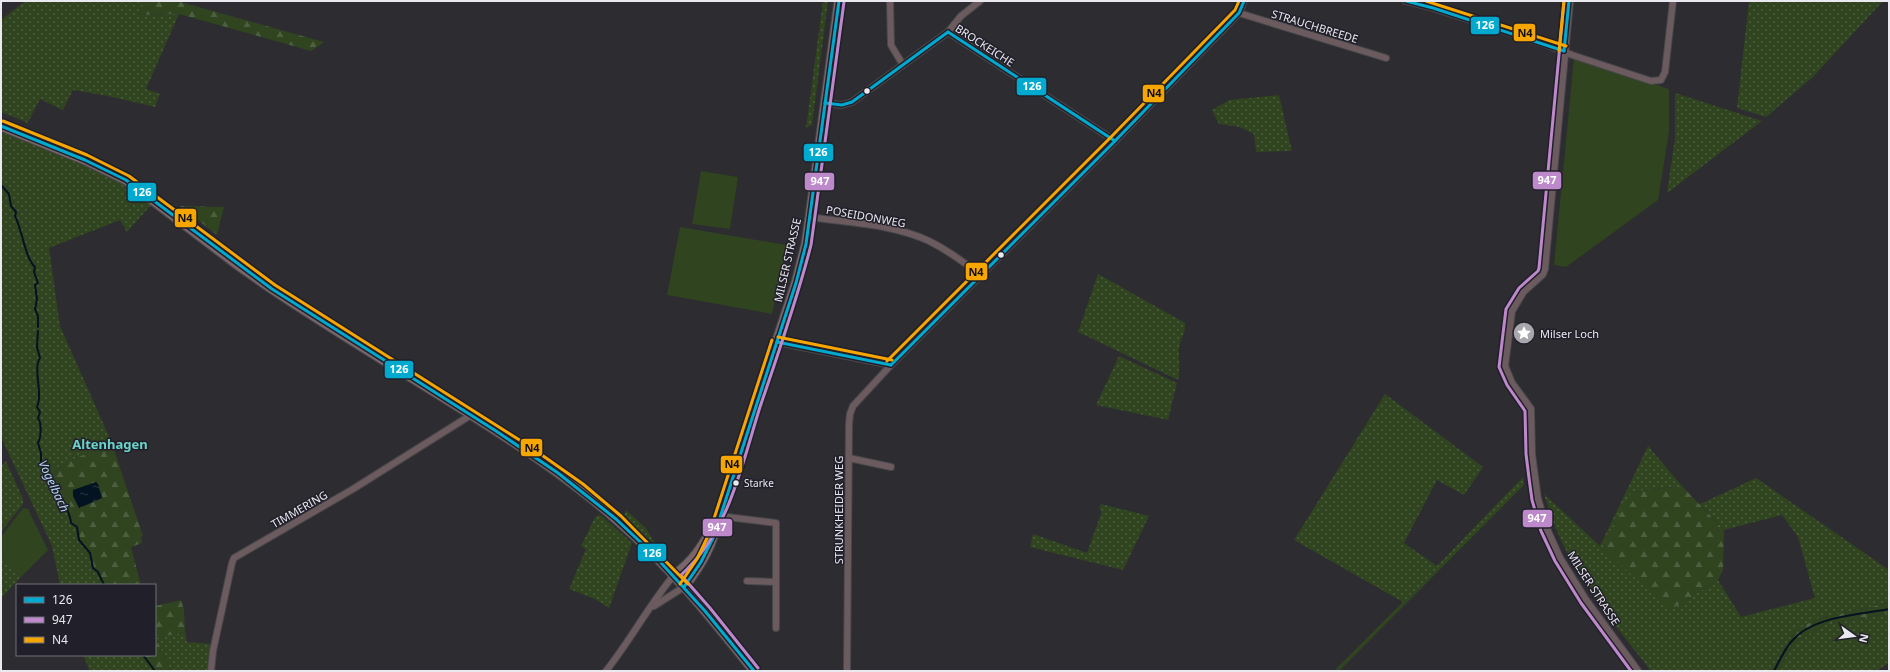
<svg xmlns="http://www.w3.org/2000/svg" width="1890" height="672" font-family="'Noto Sans',sans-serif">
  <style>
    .grass { fill: url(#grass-dots) }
    .forest { fill: url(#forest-firs); fill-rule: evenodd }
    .garden { fill: #2f441f }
    .water { fill: url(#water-ripples) }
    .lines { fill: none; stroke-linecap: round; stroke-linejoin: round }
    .stream { stroke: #041322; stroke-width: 2 }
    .minor-casing { stroke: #47474b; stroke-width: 8 }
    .tertiary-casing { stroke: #47474b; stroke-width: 10 }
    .secondary-casing { stroke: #47474b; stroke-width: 11 }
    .minor { stroke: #6c5b5e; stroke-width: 6 }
    .tertiary { stroke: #6c5b5e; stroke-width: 8 }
    .secondary { stroke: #7a6569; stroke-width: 9 }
    .bus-1-casing { stroke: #211f2a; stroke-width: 6 }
    .bus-2-casing { stroke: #211f2a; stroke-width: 6 }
    .bus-3-casing { stroke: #211f2a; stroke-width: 6 }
    .bus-1 { stroke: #00a9ce; stroke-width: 3 }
    .bus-2 { stroke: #be89cb; stroke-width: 3 }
    .bus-3 { stroke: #f7a600; stroke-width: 3 }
    .bus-dot { fill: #eae9f0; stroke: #211f2a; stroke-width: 1.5 }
    .labels { text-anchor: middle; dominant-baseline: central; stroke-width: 3; stroke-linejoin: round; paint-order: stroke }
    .bus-label { font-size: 10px; fill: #eae9f0; stroke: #211f2a; text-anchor: start }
    .street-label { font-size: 11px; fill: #eae9f0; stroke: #211f2a }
    .poi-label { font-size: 11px; fill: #eae9f0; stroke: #211f2a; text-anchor: start }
    .water-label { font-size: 12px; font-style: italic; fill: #b2d4f3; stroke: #211f2a }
    .quarter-label { font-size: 13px; font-weight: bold; fill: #6ad4c9; stroke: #211f2a }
    .line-badge { stroke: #211f2a; stroke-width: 1.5 }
    .badge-label { font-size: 11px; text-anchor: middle; font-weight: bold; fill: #fff }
    .pale-badge-label { font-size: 11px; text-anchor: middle; font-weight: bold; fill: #111 }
  </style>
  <defs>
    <pattern id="grass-dots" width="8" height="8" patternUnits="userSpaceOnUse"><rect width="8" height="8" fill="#2f441f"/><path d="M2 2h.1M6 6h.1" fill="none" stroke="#4d5f40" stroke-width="1.8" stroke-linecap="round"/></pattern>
    <pattern id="forest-firs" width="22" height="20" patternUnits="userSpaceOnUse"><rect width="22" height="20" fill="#2f441f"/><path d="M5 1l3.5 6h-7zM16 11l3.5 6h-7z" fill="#4d5f40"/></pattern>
    <pattern id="water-ripples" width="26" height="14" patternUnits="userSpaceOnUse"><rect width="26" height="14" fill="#041322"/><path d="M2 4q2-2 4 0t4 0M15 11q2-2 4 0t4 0" fill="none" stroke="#293542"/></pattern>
  </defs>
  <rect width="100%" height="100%" fill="#2c2c31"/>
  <g class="grass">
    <path d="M25,1H145L138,15L179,14L146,89L160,94L155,107L108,96L73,90L63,110L40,99L27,124L26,122L1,112V20Z"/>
    <path d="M823,1H828L812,125L806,128Z"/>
    <path d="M1749,1H1883L1813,77L1766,117L1737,108Z"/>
    <path d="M1675,93L1762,121L1667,193L1675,138Z"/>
    <path d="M1279,95L1292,151L1256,152L1254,134L1240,127L1219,124L1212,110L1229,100Z"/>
    <path d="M1,131L118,179L152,204L127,232L120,220L49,248L60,326L111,441L49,472L63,501L73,525L77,527L91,555L93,568L98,572L104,585H60L52,546L1,437Z"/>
    <path d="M1098,274L1185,323C1186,333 1180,339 1179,348C1178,359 1181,369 1178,380L1078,332Z"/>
    <path d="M1119,356L1177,383L1168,420L1096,405Z"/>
    <path d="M1385,394L1483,467L1464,495L1437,480L1404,543L1437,566L1523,477L1524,485L1339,671H1334L1403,602L1294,540Z"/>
    <path d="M1648,446L1682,486L1631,492L1670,610L1718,580L1741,617L1815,598L1798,537L1782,515L1724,530L1700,504L1756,478L1889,570V603L1816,619L1795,631L1772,671H1651C1616,626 1578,581 1556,529C1551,518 1548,505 1544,494L1600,546Z"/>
    <path d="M6,461L23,499V504L1,532V466Z"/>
    <path d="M1101,504L1149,516L1123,570L1030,547L1033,534L1087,553L1102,511L1099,509Z"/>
    <path d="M626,510L646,528L657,547L623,517Z"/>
    <path d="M599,515L602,516L632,543L609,608L595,599L569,589L586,549L581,546L595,517Z"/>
    <path d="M1,557L21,577L1,598Z"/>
    <path d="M1889,613V663L1876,671H1777L1795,642L1824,625Z"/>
    <path d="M185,632L187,642L211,644L209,671H171L156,638Z"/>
    <path d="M83,655H143L155,671H90Z"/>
  </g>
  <g class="forest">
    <path d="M145,1H177L324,42L311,51L179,14L138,15Z"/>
    <path d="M180,206L224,207L217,235Z"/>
    <path d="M111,441L143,536L141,537L142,543L131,547L141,585H104L98,572L93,568L90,553L79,540L77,527L71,523C71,514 55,482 49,474V472ZM73,493L102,495V498L79,508Z"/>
    <path d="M1682,486L1724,530L1723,570L1718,580L1670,610L1603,549L1610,531L1631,492Z"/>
    <path d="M181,600L184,610L185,632L156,638L171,671H155L143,655H155V606Z"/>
    <path d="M1889,603V613L1824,625L1795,642L1777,671H1772L1795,631L1816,619Z"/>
  </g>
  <g class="garden">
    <path d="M1574,58L1669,89V132L1658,200L1566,267L1554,265Z"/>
    <path d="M701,171L738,177L730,229L692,224Z"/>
    <path d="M680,227L787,245L772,314L667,295Z"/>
    <path d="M23,508L28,509L48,550L21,577L1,557V537Z"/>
  </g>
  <path class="water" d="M96,482L98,484L102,498L79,508L73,496V490Z"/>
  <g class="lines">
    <g class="stream">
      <path d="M1,185L9,194L11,206L16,212L15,216C22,229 25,258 35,267L34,272L38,283L35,285L37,299L35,309L38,316V327"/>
      <path d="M38,331L37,347L40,358C34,366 40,387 39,398C39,401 38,404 37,407L40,412L38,418C42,424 41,437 38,443L41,453V461C48,469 71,513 71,523L77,527L79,540L90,553L93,568L98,572L104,585"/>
      <path d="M143,655L155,671"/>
      <path d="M1774,671C1779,662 1784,650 1791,642C1812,616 1858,615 1889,609"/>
    </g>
    <g class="minor-casing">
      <g id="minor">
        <path d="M890,1L891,45L903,65"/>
        <path d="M1406,1L1433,8L1548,45L1572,55L1651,81L1661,80L1665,72L1673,1"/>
        <path d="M1239,13L1386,58"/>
        <path d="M948,32L1115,141"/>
        <path d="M825,103L842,105L852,102L948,32L961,16L980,1"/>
        <path d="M810,217C849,223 893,224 929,241C947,250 964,262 980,275"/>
        <path d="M777,342L891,365"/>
        <path d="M849,458L891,467"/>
        <path d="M719,516L776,523V628"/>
        <path d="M747,581L776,582"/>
        <path d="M654,606L684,587"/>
        <path d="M211,671L213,651L232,563L234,558L353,489L471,415"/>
        <path d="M606,671C630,641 649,605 674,575"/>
        <path d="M847,671L849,424L850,414L853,406L891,365L1115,141L1239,13L1244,1"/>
      </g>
    </g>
    <g class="tertiary-casing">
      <path id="tertiary" d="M1569,1L1544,269L1542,274L1523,291L1511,311L1504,366L1511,383L1530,409L1531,454L1534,477L1537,499L1546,529L1559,558L1585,600L1637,671"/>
    </g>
    <g class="secondary-casing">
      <g id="secondary">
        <path d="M1,126L85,160L126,180L239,266L272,289C332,329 393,366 454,404C510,439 566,475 616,519C668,564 711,617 754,671"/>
        <path d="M674,575C693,562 704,544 715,524"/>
        <path d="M684,587C702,564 713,544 719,516L796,283L806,244L810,217L839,1"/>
      </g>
    </g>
    <use href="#minor" class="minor"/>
    <use href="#tertiary" class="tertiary"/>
    <use href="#secondary" class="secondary"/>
    <g class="bus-1-casing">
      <g id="bus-1">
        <path d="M1406,1L1433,8L1564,51"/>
        <path d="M948,32L1115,141"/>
        <path d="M1564,51L1569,1"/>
        <path d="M825,103L842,105L852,102L948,32"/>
        <path d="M1,126L85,160L126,180L272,289L496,431L558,473L616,519L653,554L705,611L754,671"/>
        <path d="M777,342L891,365"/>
        <path d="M891,365L1115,141L1239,13L1244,1"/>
        <path d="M684,587L701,562L714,536L796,283L806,244L839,1"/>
      </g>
    </g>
    <g class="bus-2-casing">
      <g id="bus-2">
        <path d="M1564,1L1539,268L1538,271L1519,288L1506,309L1499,367L1507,385L1525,411L1526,454L1529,478L1532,500L1541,531L1555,561L1581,603L1631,671"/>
        <path d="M758,668L710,608L681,575C729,532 741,467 760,407C778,354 797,300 811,245L844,2"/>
      </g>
    </g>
    <g class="bus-3-casing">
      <g id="bus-3">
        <path d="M1426,1L1566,46"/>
        <path d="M1559,51L1564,1"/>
        <path d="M3,121L87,155L129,176L275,285L529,446L583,484L621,516L688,584"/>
        <path d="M778,337L892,360"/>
        <path d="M887,361L1111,137L1235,10L1239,1"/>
        <path d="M680,584L697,559L709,534L772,340"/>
      </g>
    </g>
    <use href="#bus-1" class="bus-1"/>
    <use href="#bus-2" class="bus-2"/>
    <use href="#bus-3" class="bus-3"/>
  </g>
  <defs>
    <g id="sight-disc" transform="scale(1.15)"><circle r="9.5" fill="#a8a7ad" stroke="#211f2a"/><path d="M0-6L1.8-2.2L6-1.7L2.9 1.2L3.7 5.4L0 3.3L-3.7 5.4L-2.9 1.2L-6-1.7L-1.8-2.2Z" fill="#fff"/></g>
  </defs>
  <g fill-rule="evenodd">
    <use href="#sight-disc" x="1524" y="333"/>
  </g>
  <g class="bus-dot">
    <circle cx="867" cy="91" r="3.5"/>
    <circle cx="1001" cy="255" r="3.5"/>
    <circle cx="736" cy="483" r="3.5"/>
  </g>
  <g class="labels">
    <g class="bus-label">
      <text x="744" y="483">Starke</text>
    </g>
    <g class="street-label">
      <text transform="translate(1315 26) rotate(17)">STRAUCHBREEDE</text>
      <text transform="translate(985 45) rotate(33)">BROCKEICHE</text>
      <text transform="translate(866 216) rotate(10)">POSEIDONWEG</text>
      <text transform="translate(787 260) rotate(-77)">MILSER STRASSE</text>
      <text transform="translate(299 509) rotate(-30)">TIMMERING</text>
      <text transform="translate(838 510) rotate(-90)">STRUNKHEIDER WEG</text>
      <text transform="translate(1594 588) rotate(57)">MILSER STRASSE</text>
    </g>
    <g class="poi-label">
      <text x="1540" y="333">Milser Loch</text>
    </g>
    <g class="water-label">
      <text transform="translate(54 486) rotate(65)">Vogelbach</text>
    </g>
    <g class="quarter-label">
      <text x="110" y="444">Altenhagen</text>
    </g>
  </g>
  <g class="line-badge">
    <rect x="1470" y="16" width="30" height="19" rx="4" fill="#00a9ce"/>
    <rect x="1513" y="23" width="23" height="19" rx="4" fill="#f7a600"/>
    <rect x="1016" y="77" width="31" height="19" rx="4" fill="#00a9ce"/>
    <rect x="1142" y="84" width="23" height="19" rx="4" fill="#f7a600"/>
    <rect x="803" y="143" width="31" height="19" rx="4" fill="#00a9ce"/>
    <rect x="1532" y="171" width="30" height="19" rx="4" fill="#be89cb"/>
    <rect x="804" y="172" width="31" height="19" rx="4" fill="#be89cb"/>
    <rect x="127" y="182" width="30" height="20" rx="4" fill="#00a9ce"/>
    <rect x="174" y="208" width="23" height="20" rx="4" fill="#f7a600"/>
    <rect x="965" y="262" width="23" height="19" rx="4" fill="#f7a600"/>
    <rect x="384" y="360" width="30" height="19" rx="4" fill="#00a9ce"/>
    <rect x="520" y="438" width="23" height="19" rx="4" fill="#f7a600"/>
    <rect x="720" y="455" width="23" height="19" rx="4" fill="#f7a600"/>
    <rect x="1522" y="509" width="31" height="19" rx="4" fill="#be89cb"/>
    <rect x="702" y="518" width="31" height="19" rx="4" fill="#be89cb"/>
    <rect x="637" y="543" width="30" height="19" rx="4" fill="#00a9ce"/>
  </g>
  <g class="badge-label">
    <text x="1485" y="29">126</text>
    <text x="1032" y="90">126</text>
    <text x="818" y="156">126</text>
    <text x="1547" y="184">947</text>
    <text x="820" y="185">947</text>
    <text x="142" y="196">126</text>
    <text x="399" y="373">126</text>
    <text x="1537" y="522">947</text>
    <text x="717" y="531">947</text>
    <text x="652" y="557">126</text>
  </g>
  <g class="pale-badge-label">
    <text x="1525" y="37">N4</text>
    <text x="1154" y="97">N4</text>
    <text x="185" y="222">N4</text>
    <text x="976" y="276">N4</text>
    <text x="532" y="452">N4</text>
    <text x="732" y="468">N4</text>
  </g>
  <rect width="1890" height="672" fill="none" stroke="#eae9f0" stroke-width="4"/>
  <rect x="16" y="584" width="140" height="72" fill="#211f2a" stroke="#717079"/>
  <rect x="24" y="597" width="20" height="6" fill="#00a9ce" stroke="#717079"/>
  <text x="52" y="604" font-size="12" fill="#eae9f0">126</text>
  <rect x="24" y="617" width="20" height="6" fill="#be89cb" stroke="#717079"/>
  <text x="52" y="624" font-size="12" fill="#eae9f0">947</text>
  <rect x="24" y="637" width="20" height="6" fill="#f7a600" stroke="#717079"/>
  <text x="52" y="644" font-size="12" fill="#eae9f0">N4</text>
  <g transform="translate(1854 636) rotate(104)" stroke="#211f2a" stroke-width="3" paint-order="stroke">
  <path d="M0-3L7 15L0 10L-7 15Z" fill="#eae9f0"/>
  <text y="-6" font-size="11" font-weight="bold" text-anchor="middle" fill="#eae9f0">N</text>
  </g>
</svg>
